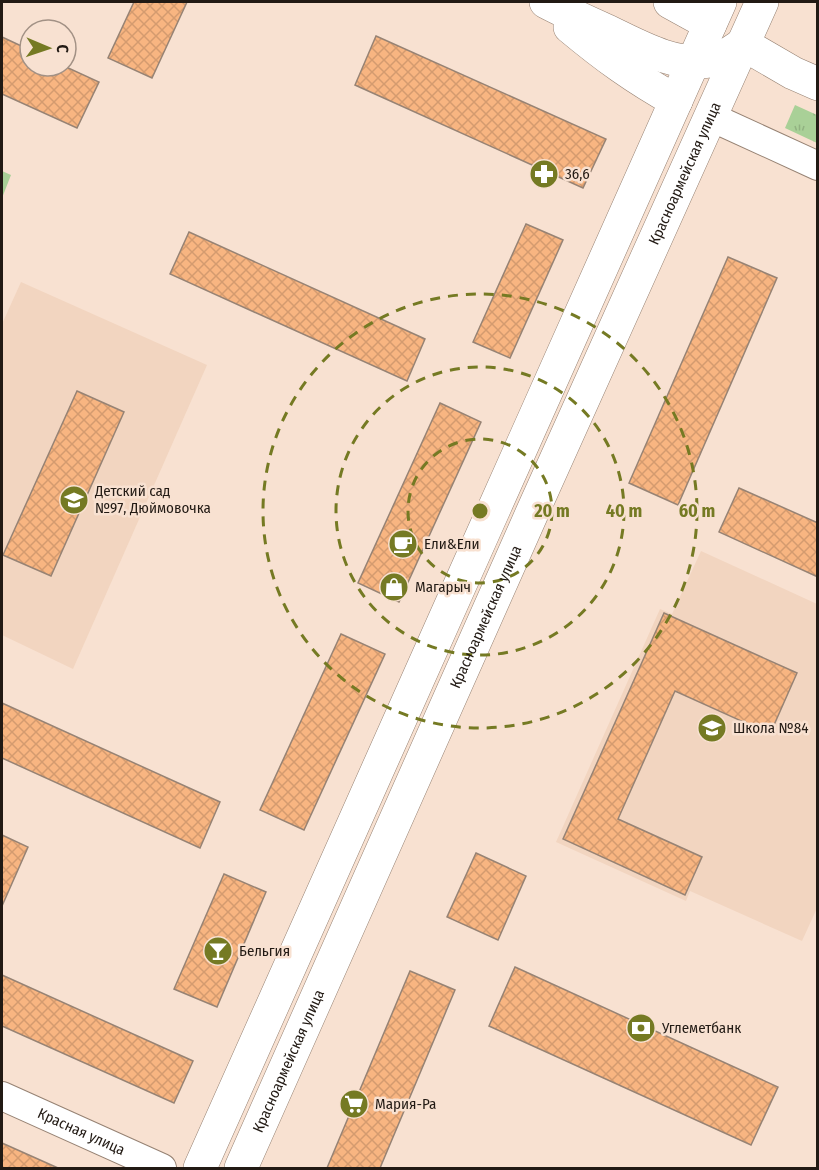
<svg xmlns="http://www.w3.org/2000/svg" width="819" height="1170" font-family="'Fira Sans Condensed',sans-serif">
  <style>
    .built { fill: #f2d5c0 }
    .grass { fill: #a9d097 }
    .park { fill: url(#park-tufts) }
    .building { fill: url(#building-cross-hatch); stroke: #978374; stroke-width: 1.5 }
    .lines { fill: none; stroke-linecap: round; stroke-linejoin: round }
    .minor-casing { stroke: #968273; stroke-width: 30 }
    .tertiary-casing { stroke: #968273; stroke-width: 34 }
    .secondary-casing { stroke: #968273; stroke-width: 34 }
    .minor { stroke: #fff; stroke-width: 28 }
    .tertiary { stroke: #fff; stroke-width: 33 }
    .secondary { stroke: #fff; stroke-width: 33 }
    .ring { fill: none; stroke: #757a23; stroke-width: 3; stroke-dasharray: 10 8 }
    .labels { text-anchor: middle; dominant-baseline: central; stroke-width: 5; stroke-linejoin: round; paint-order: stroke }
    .poi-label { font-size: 15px; fill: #221a14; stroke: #f8e1d1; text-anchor: start }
    .street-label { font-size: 15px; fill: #221a14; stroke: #f8e1d1 }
    .centre { fill: #757a23; stroke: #f8e1d1; stroke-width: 3 }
    .ring-label { font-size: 18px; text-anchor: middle; font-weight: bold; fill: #757a23; stroke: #f8e1d1; stroke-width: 5; stroke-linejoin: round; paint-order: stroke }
  </style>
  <defs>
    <pattern id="park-tufts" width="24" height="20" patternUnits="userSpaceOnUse" patternTransform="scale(1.5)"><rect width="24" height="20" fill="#a9d097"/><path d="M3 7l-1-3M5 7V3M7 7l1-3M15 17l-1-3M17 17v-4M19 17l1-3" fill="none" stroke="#91b281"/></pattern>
    <pattern id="building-cross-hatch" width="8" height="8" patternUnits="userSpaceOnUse" patternTransform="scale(1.5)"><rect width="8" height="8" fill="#f8b581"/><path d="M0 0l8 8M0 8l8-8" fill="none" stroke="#d49b6f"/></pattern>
  </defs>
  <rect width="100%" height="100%" fill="#f8e1d1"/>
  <g class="built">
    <path d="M21,282L207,365L73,669L2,635V324Z"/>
    <path d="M701,551L817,604L818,906L802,941L690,891L686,901L556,842L660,609L672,614Z"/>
  </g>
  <path class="grass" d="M2,171L11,175L2,198Z"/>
  <path class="park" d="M795,105L817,115V143L785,128Z"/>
  <g class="building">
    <path d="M134,2H187L152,78L108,58Z"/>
    <path d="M376,36L606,139L583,188L355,85Z"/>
    <path d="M2,37L30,50V66H64L99,82L77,128L2,94Z"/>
    <path d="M526,224L563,240L510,358L473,342Z"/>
    <path d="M189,232L425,339L407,381L170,274Z"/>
    <path d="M728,257L777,278L678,505L629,483Z"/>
    <path d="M77,391L124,412L51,576L3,555Z"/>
    <path d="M440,403L481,422L399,602L358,583Z"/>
    <path d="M739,488L818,523V577L719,532Z"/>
    <path d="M664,613L797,673L770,734L675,691L618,819L702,857L685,895L563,839Z"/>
    <path d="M341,634L385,654L304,830L260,810Z"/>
    <path d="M2,703L220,802L200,848L2,758Z"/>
    <path d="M2,835L28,847L2,906Z"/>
    <path d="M476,853L526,876L498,940L447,917Z"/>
    <path d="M224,874L266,892L217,1007L174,989Z"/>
    <path d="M515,967L778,1087L751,1145L489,1026Z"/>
    <path d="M410,971L455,990L380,1168H327Z"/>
    <path d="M2,975L193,1061L174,1103L2,1026Z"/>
    <path d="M2,1143L58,1168H2Z"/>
  </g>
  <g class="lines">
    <g class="minor-casing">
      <g id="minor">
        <path d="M711,117L818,166"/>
        <path id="s1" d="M2,1096L162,1168"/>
      </g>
    </g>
    <g class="tertiary-casing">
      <g id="tertiary">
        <path d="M546,2C565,12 585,21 605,30C637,45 673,67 710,61C723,59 733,51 743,44L793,73L818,84"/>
        <path d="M670,2L710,24"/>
        <path d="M570,27C606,57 635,78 676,101"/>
      </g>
    </g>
    <g class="secondary-casing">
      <g id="secondary">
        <path d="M200,1168L720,2"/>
        <path id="s2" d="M241,1168L532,513L762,2"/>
      </g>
    </g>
    <use href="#minor" class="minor"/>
    <use href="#tertiary" class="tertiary"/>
    <use href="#secondary" class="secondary"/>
  </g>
  <g class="ring">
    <circle cx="480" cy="511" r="72"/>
    <circle cx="480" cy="511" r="144"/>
    <circle cx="480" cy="511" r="217"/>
  </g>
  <defs>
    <g id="pharmacy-disc" transform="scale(1.5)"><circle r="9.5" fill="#757a23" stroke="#f8e1d1"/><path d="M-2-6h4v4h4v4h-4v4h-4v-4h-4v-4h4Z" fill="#fff"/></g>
    <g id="school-disc" transform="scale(1.5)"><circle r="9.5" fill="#757a23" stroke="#f8e1d1"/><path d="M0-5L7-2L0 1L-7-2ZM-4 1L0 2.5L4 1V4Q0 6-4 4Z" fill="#fff"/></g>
    <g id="cafe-disc" transform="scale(1.5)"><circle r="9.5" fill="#757a23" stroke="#f8e1d1"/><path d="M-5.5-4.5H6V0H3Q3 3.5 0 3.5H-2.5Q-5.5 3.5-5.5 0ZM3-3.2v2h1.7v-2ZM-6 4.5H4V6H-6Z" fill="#fff"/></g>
    <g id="shop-disc" transform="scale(1.5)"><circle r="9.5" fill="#757a23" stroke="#f8e1d1"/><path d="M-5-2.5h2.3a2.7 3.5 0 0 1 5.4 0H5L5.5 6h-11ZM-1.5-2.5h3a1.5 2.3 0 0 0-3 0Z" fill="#fff"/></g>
    <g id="bar-disc" transform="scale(1.5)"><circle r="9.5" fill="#757a23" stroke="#f8e1d1"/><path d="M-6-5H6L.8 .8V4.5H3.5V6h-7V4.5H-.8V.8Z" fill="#fff"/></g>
    <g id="bank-disc" transform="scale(1.5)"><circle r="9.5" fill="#757a23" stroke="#f8e1d1"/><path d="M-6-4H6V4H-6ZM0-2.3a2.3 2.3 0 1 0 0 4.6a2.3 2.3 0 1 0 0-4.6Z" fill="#fff"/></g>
    <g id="supermarket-disc" transform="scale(1.5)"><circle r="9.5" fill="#757a23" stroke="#f8e1d1"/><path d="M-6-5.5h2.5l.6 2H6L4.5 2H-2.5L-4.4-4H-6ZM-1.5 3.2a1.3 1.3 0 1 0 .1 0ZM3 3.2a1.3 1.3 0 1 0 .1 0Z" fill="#fff"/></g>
  </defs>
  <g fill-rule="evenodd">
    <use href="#pharmacy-disc" x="544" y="174"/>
    <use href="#school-disc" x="74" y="500"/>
    <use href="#cafe-disc" x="403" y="544"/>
    <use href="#shop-disc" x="394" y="587"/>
    <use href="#school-disc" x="712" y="728"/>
    <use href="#bar-disc" x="218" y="951"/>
    <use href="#bank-disc" x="641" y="1028"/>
    <use href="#supermarket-disc" x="354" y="1104"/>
  </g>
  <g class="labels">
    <g class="poi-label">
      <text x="565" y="174">36,6</text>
      <text x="95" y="491">Детский сад<tspan x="95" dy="17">№97, Дюймовочка</tspan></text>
      <text x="424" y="544">Ели&amp;Ели</text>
      <text x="415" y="587">Магарыч</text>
      <text x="733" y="728">Школа №84</text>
      <text x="239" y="951">Бельгия</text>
      <text x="662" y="1028">Углеметбанк</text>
      <text x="375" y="1104">Мария-Ра</text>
    </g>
    <g class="street-label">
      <text stroke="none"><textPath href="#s2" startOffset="1089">Красноармейская улица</textPath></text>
      <text stroke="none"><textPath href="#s2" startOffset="603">Красноармейская улица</textPath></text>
      <text stroke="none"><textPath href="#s2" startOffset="117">Красноармейская улица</textPath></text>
      <text stroke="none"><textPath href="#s1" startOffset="87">Красная улица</textPath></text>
    </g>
  </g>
  <circle cx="480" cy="511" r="9" class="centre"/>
  <g class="ring-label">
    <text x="552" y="517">20 m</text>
    <text x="624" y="517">40 m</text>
    <text x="697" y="517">60 m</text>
  </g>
  <rect width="819" height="1170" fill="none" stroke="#221a14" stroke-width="6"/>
  <g transform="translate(48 48) rotate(92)"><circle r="28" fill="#f8e1d1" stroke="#a29185" stroke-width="1.5"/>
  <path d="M0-4.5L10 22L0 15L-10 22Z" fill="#757a23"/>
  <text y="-9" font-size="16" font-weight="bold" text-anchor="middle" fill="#221a14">С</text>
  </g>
</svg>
